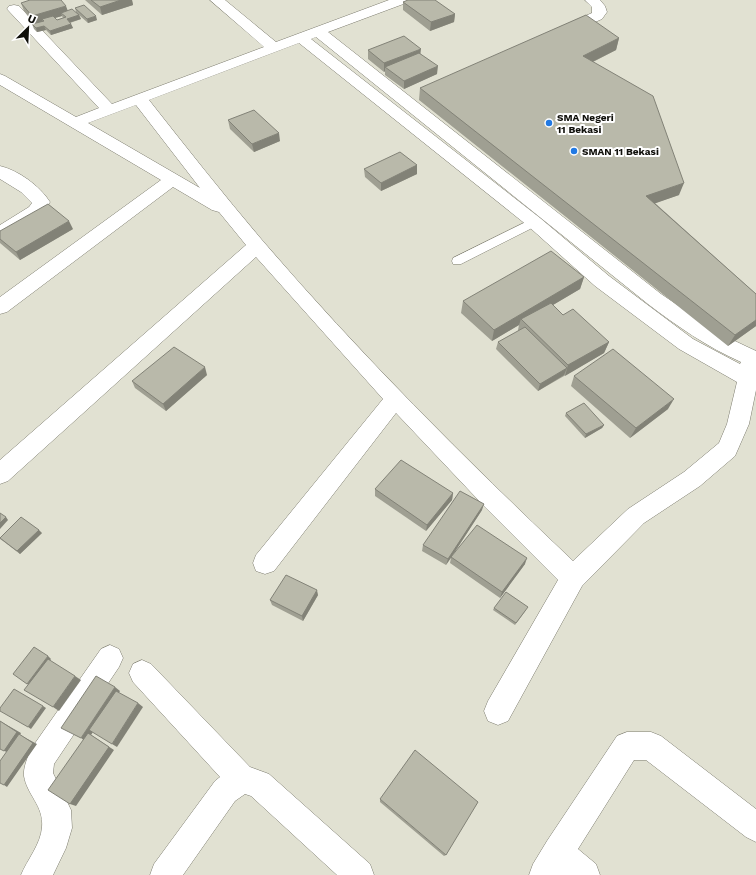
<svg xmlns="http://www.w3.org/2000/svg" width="756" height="875" font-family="'Work Sans',sans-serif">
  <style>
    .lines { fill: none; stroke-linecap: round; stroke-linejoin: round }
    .lane-casing { stroke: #7d7c6f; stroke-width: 1 }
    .street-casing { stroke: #7d7c6f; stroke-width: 1 }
    .lane { fill: #fff; fill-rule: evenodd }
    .street { fill: #fff; fill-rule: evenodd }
    .wall { fill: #9f9f92; fill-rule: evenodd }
    .shaded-wall { fill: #828277 }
    .building { fill: #b9b9aa; stroke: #828277 }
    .poi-dot { fill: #2179e3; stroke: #fff; stroke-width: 1.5 }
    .labels { text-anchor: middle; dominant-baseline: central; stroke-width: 4; stroke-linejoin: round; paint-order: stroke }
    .far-poi-label { font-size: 10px; font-weight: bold; fill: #10100b; stroke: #fff; text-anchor: start }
  </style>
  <rect width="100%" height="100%" fill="#e1e1d2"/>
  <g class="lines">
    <g class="lane-casing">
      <path id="lane" d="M534,218L538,219L539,222L538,225L461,264H453L452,261L453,258Z"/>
    </g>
    <g class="street-casing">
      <g id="street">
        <path d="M210,0H225L276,42L389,0H408L406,3L328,32L661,294L720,334L756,351V390L749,424L735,456L700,486L644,523L582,586L508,721L498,725L488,721L484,711L488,701L558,580L483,505L396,413L274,571L265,574L256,571L253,563L256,555L383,399L256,257L8,481L0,484V460L246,245L219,212L212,210L173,187L7,312L0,314V297L161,180L0,85V74L5,76L76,117L99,108L7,9L9,6L14,5L19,6L112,104L264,47ZM316,37L648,304C677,326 707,347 741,362L740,364L693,339L609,276L540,218L311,39ZM299,43L528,226L595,286L679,349L737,382L727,424L719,443L684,472L628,509L573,561C465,459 359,353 262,240C223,194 186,147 149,100ZM136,105L200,188L88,123Z"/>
        <path d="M585,0H600L605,6L607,12L602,19L568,34L563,35L558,34L556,31L558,28L592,13V7Z"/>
        <path d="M0,166C18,170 40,186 50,202L42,215L6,237L0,239V225L29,207L32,203L21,192L0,179Z"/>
        <path d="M110,645L119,649L123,658L119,667L54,764L53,773L71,810L72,828L66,848L53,875H21C27,860 41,844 42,827C44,806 27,795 24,776C23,768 28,756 31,749L101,649Z"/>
        <path d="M142,660L151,664L250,767L269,774L370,864L374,875H337L251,796L245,794L235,801L183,875H150L154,864L215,781L220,777L133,682L129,673L133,664Z"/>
        <path d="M627,732H651L661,736L756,809V842L746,837L646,760H634L578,849L596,864L600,875H529L533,864L547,841L617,736Z"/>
      </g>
    </g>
    <use href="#lane" class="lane"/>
    <use href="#street" class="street"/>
  </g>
  <g class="wall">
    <path d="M85,0H132L133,5L102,15Z"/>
    <path d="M403,2L455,14L454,22L430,31L403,10Z"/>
    <path d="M21,3L76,12L75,8L97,20L88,23L79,15L81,19L70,23L71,24L73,28L51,35L46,30L37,32L34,29L32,24H34L24,11ZM62,16L63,18L57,20L55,18Z"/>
    <path d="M619,38L616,50L593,62L679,195L655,203L756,294V326L728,346L419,100L420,88Z"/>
    <path d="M368,50L420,54L437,74L404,89L385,75V71L384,72L368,59Z"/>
    <path d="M228,120L280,141L254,152L230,129Z"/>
    <path d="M417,165V174L381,191L365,177L364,169Z"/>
    <path d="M73,229L20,260L0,243V231Z"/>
    <path d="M584,277L580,289L553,305L563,315L609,342L604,353L538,391L496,349L498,342L519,331L518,330L519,325L492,341L461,313L463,301Z"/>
    <path d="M207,375L166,411L135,388L132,381Z"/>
    <path d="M574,376L668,409L630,438L571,386Z"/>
    <path d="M566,413L604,425L602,428L585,438L565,416Z"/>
    <path d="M375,489L453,493L452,500L426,531L375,496Z"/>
    <path d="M482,510L453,555L525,564L500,598L450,563L451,558L446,565L422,551L423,545Z"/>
    <path d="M42,533L20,554L3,541L0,539Z"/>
    <path d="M318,595L303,621L272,605L270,600Z"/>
    <path d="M494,608L526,610L515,625L493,610Z"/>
    <path d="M380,799L446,855L444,856L380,802Z"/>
  </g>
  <g class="shaded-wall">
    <path d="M121,0H132L133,5L102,15L100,7Z"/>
    <path d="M66,6L69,14L61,13L62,16L44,21L42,19L43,22L35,24L32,16Z"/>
    <path d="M455,14L454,22L430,31L431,22Z"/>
    <path d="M79,15L81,19L68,23L67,19Z"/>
    <path d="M96,16L97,20L88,23L87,19Z"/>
    <path d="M71,24L73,28L51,35L50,31Z"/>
    <path d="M44,26L46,30L37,32L36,28Z"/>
    <path d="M619,38L616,50L580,68L583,56Z"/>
    <path d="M421,49L420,57L385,67V71L384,72V63Z"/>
    <path d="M438,66L437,74L404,89V81Z"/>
    <path d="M279,133L280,141L254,152L252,144Z"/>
    <path d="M417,165V174L381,191V183Z"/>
    <path d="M684,183L679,195L642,208L646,196Z"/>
    <path d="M69,221L73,229L20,260L16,252Z"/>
    <path d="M584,277L580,289L524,322L521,319L519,325L492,341L494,330Z"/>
    <path d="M756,320V326L728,346L735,335Z"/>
    <path d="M609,342L604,353L565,376L568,365Z"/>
    <path d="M205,367L207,375L166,411L163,404Z"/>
    <path d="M567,368L564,375L538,391L540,384Z"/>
    <path d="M674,399L668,409L630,438L636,428Z"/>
    <path d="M604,425L602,428L585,438L586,434Z"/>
    <path d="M453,493L452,500L426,531L427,525Z"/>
    <path d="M484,504L482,510L446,565L448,559Z"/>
    <path d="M6,517L8,520L0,529V523Z"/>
    <path d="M39,530L42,533L20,554L17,551Z"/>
    <path d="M527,558L525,564L500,598L502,592Z"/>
    <path d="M317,590L318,595L303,621L302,616Z"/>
    <path d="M48,656L51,659L31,686L27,684Z"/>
    <path d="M75,676L81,680L59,711L53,707Z"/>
    <path d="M115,687L120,691L91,735L114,750L76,806L70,804L86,742L81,738Z"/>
    <path d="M138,703L143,707L117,747L112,744Z"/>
    <path d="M43,706L46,708L31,729L28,727Z"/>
    <path d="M0,721L21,733L20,735L37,744L7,787L4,785L7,752L4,751Z"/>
  </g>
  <g class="building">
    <path d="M30,0H61L66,6L32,16L21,3Z"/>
    <path d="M91,0H121L100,7Z"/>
    <path d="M408,0H435L455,14L431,22L403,2Z"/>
    <path d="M84,5L96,16L87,19L75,8Z"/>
    <path d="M72,9L79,15L67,19L71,24L50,31L44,26L36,28L32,24L44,21L42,19L53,16L57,20L66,17L61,13Z"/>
    <path d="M586,15L619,38L583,56L653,96L684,183L646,196L756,294V320L735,335L420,88Z"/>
    <path d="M404,36L421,49L384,63L368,50Z"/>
    <path d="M419,53L438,66L404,81L385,67Z"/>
    <path d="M254,110L279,133L252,144L228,120Z"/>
    <path d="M400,152L417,165L381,183L364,169Z"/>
    <path d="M48,204L69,221L16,252L0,239V231Z"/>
    <path d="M551,251L584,277L494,330L463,301Z"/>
    <path d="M551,303L563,315L573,309L609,342L568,365L521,319Z"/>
    <path d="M525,327L567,368L540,384L498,342Z"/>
    <path d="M174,347L205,367L163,404L132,381Z"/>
    <path d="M613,349L674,399L636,428L574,376Z"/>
    <path d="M584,403L604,425L586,434L566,413Z"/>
    <path d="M401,460L453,493L427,525L375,489Z"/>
    <path d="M460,491L484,504L448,559L423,545Z"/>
    <path d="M0,513L6,517L0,523Z"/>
    <path d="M21,517L39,530L17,551L0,538Z"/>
    <path d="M477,525L527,558L502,592L451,557Z"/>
    <path d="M286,575L317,590L302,616L270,600Z"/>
    <path d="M506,592L528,607L516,623L494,608Z"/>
    <path d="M34,647L48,656L27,684L13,674Z"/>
    <path d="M48,659L75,676L53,707L24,690Z"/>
    <path d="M96,676L115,687L81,738L61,728Z"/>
    <path d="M14,689L43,706L28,727L0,711V708Z"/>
    <path d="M116,691L138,703L112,744L89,730Z"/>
    <path d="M0,721L17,732L4,751L0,749Z"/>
    <path d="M88,733L109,747L70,804L48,790Z"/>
    <path d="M19,734L33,743L4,785L0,783V761Z"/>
    <path d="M415,750L478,802L446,855L380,799Z"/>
  </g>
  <g class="poi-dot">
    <circle cx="549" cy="123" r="4"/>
    <circle cx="574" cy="151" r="4"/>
  </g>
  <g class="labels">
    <g class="far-poi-label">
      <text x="557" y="117">SMA Negeri<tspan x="557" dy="12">11 Bekasi</tspan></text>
      <text x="582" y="151">SMAN 11 Bekasi</text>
    </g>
  </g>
  <g transform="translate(28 28) rotate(24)" stroke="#ffffff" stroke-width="3" paint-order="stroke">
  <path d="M0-3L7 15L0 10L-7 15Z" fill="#10100b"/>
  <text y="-6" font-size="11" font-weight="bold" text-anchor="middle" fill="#10100b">U</text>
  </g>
</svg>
